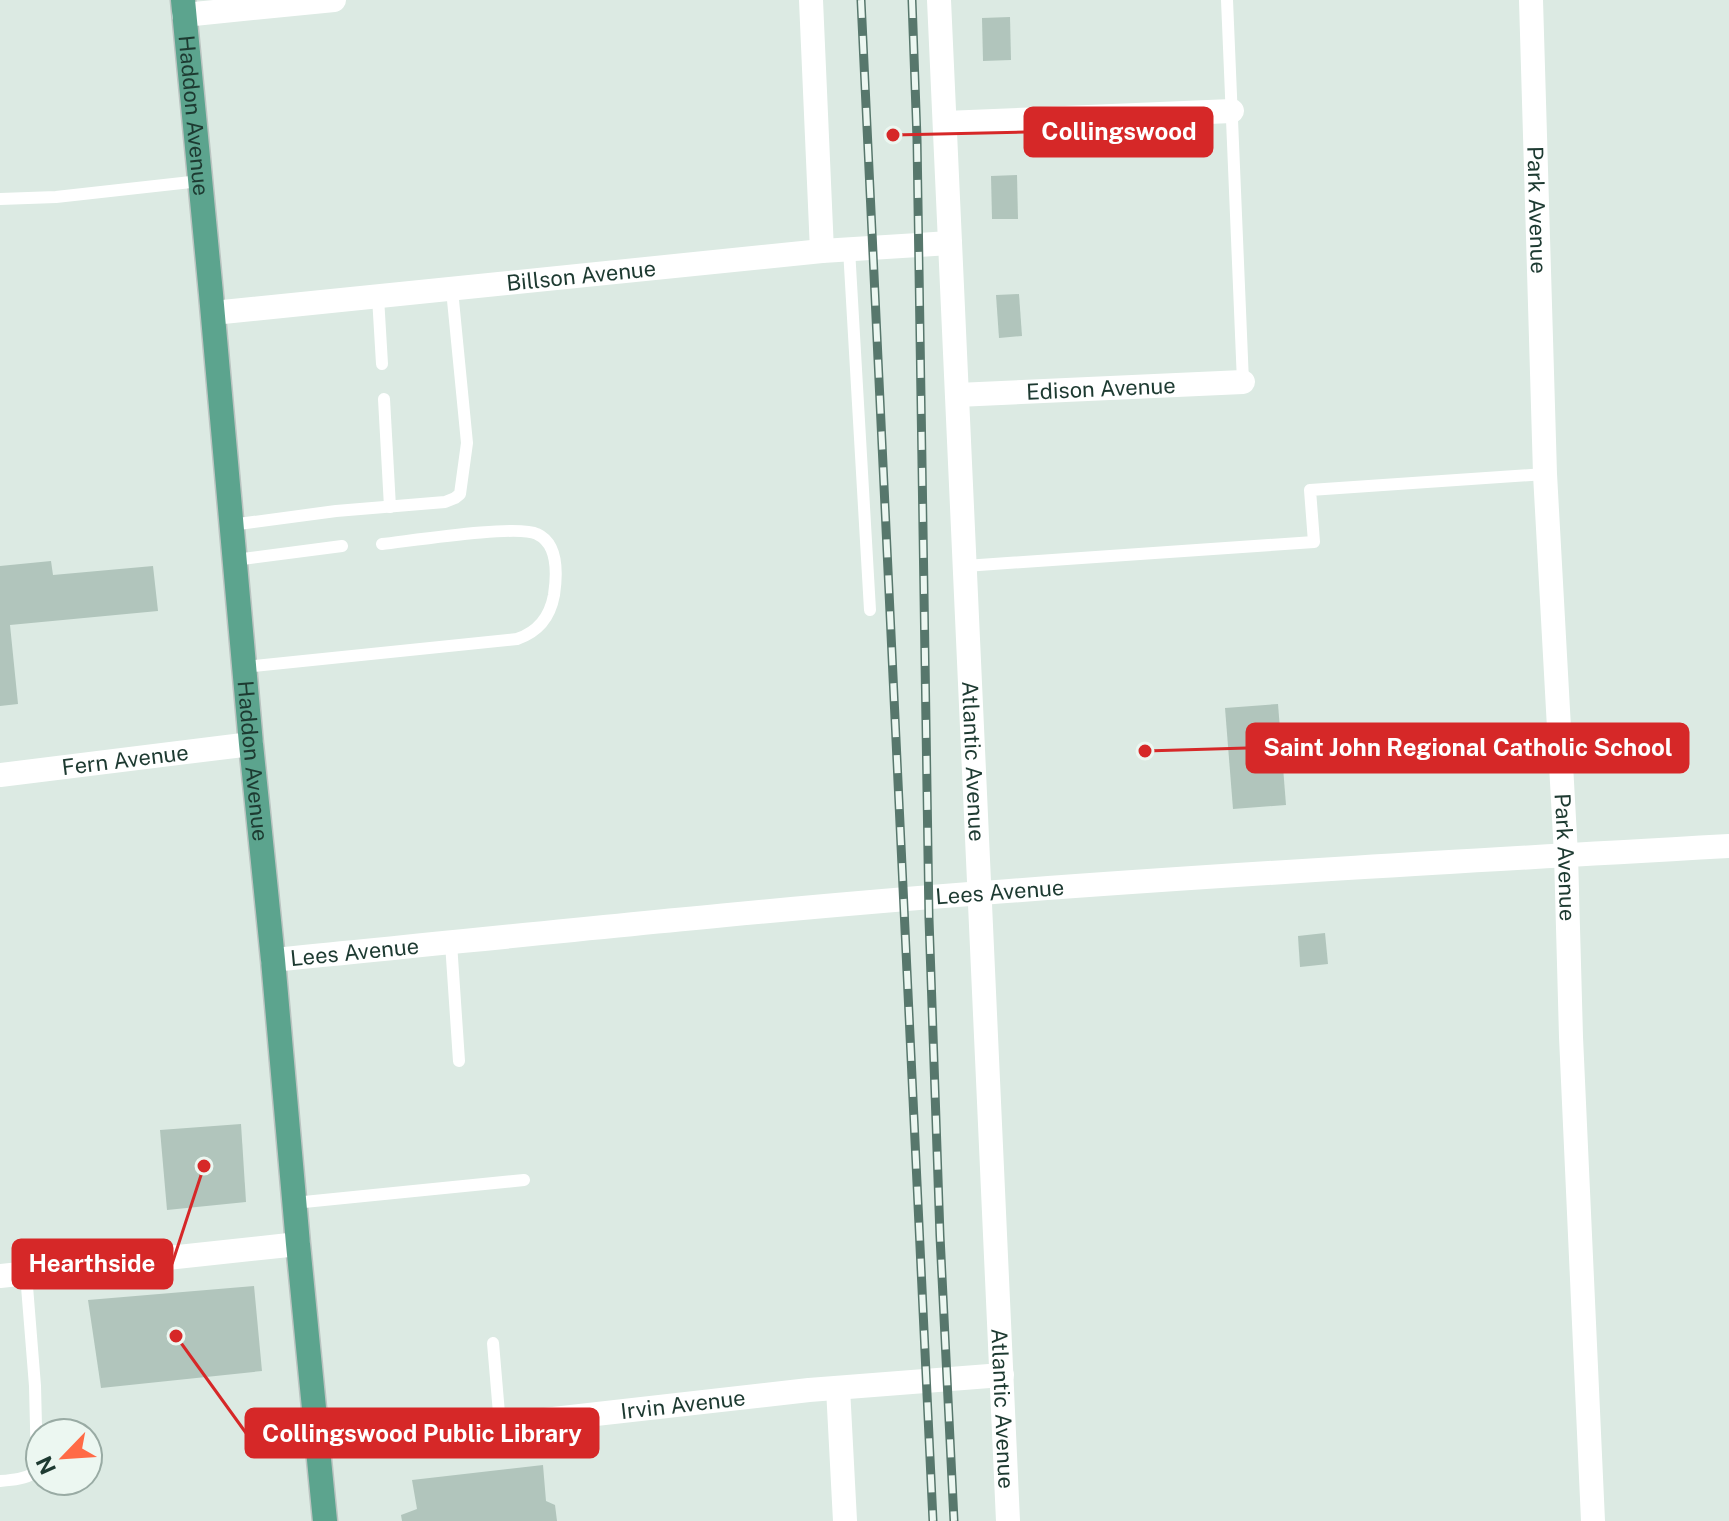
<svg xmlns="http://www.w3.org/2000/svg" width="1729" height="1521" font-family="'Public Sans',sans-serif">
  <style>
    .building { fill: #b1c5bc }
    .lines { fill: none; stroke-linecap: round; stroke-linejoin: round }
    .primary-casing { stroke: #bbc4c1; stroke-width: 27 }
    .service { stroke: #fff; stroke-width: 12 }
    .minor { stroke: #fff; stroke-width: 24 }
    .tertiary { stroke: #fff; stroke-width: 24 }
    .primary { stroke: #5ca48e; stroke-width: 24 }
    .rail-casing { stroke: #57776c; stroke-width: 9 }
    .rail { stroke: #ecf7f1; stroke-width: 6; stroke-dasharray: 18; stroke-linecap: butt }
    .labels { text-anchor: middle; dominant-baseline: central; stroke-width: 6; stroke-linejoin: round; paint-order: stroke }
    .street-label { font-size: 22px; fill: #1d3a31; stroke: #ecf7f1 }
    .leader { fill: none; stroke: #d62828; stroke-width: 3 }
    .callout-dot { fill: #d62828; stroke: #ecf7f1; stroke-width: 3 }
    .callout { fill: #d62828; stroke: #d62828; stroke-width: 3 }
    .callout-label { font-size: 24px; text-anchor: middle; font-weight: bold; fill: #fff }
  </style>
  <rect width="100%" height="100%" fill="#dceae3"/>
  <g class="building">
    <path d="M1010,17L1011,60L983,61L982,18Z"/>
    <path d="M1017,175L1018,219H992L991,176Z"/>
    <path d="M1019,294L1022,336L999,338L996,295Z"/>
    <path d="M51,561L53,575L153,566L158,611L10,625L18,704L0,706V566Z"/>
    <path d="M1278,704L1286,805L1233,809L1225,708Z"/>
    <path d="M1325,933L1328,964L1300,967L1298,936Z"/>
    <path d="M241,1124L246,1202L167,1210L160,1130Z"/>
    <path d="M254,1286L262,1371L101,1388L88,1300Z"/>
    <path d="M543,1465L546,1501L555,1505L557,1521H402L401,1515L417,1509L412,1480Z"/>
  </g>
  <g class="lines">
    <g class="primary-casing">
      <g id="primary">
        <path id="s8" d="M183,0L211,294L251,744L273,960L298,1244L325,1521"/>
      </g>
    </g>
    <g class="service">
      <path d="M1227,0L1243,382"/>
      <path d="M0,199L56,197L200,181"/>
      <path d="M849,249L870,610"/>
      <path d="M378,297L382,364"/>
      <path d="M384,399L390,507"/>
      <path d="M231,525L336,511L445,502L455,498L460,494L467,443L452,290"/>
      <path d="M235,560L342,546"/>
      <path d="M965,566L1314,542L1310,490L1545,474"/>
      <path d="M244,667L517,639C538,632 550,617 554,595C557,575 559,544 537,534C517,524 410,541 382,544"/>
      <path d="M451,943L459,1061"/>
      <path d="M294,1203L524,1180"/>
      <path d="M493,1343L500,1425"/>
      <path d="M0,1481C13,1480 25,1479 36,1472L37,1467L35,1386L26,1274"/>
    </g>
    <g class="minor">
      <path d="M811,0L822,251"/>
      <path id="s1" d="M939,0L1008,1521"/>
      <path d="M184,15L334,0"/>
      <path d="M945,123L1232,111"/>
      <path id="s2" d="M213,313L822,251L950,243"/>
      <path id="s3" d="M957,395L1243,382"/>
      <path id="s4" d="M0,775L251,744"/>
      <path id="s5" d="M273,960C509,937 745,911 982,893C1231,874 1480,860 1729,846"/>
      <path d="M0,1276L298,1244"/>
      <path d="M838,1388L845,1521"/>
      <path id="s6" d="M318,1449L340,1443L809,1390L1002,1375"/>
    </g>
    <path class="tertiary" id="s7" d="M1531,0L1545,474L1566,855L1571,1037L1593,1521"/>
    <use href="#primary" class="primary"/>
    <g class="rail-casing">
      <g id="rail">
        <path d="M861,0L933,1521"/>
        <path d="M912,0L917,139L929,919L940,1236L954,1521"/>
      </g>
    </g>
    <use href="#rail" class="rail"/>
  </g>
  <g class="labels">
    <g class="street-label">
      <text stroke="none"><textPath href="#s8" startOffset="116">Haddon Avenue</textPath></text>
      <text stroke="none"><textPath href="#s7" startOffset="210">Park Avenue</textPath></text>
      <text stroke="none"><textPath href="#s2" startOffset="370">Billson Avenue</textPath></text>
      <text stroke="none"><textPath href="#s3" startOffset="144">Edison Avenue</textPath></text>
      <text stroke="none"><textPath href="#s4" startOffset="126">Fern Avenue</textPath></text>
      <text stroke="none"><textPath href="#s8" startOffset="764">Haddon Avenue</textPath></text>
      <text stroke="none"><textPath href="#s1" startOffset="762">Atlantic Avenue</textPath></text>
      <text stroke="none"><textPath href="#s7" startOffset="858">Park Avenue</textPath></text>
      <text stroke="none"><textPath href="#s5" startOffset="730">Lees Avenue</textPath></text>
      <text stroke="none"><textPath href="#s5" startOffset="82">Lees Avenue</textPath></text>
      <text stroke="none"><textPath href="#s6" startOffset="368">Irvin Avenue</textPath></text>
      <text stroke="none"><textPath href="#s1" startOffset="1410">Atlantic Avenue</textPath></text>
    </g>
  </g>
  <path class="leader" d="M893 135L1025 132M1145 751L1247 748M204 1166L172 1264M176 1336L246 1433"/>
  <g class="callout-dot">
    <circle cx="893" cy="135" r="8"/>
    <circle cx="1145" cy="751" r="8"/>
    <circle cx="204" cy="1166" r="8"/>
    <circle cx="176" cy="1336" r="8"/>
  </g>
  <g class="callout">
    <rect x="1025" y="108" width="187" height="48" rx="8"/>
    <rect x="1247" y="724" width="441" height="48" rx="8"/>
    <rect x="13" y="1240" width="159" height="48" rx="8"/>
    <rect x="246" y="1409" width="352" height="48" rx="8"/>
  </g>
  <g class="callout-label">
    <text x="1119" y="140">Collingswood</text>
    <text x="1468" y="756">Saint John Regional Catholic School</text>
    <text x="92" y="1272">Hearthside</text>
    <text x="422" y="1442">Collingswood Public Library</text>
  </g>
  <g transform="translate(64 1457) rotate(245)"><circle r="38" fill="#ecf7f1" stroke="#99aba4" stroke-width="2"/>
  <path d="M0-6L14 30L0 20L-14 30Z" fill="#ff6a46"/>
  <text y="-12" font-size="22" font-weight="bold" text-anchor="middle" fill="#1d3a31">N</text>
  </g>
</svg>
